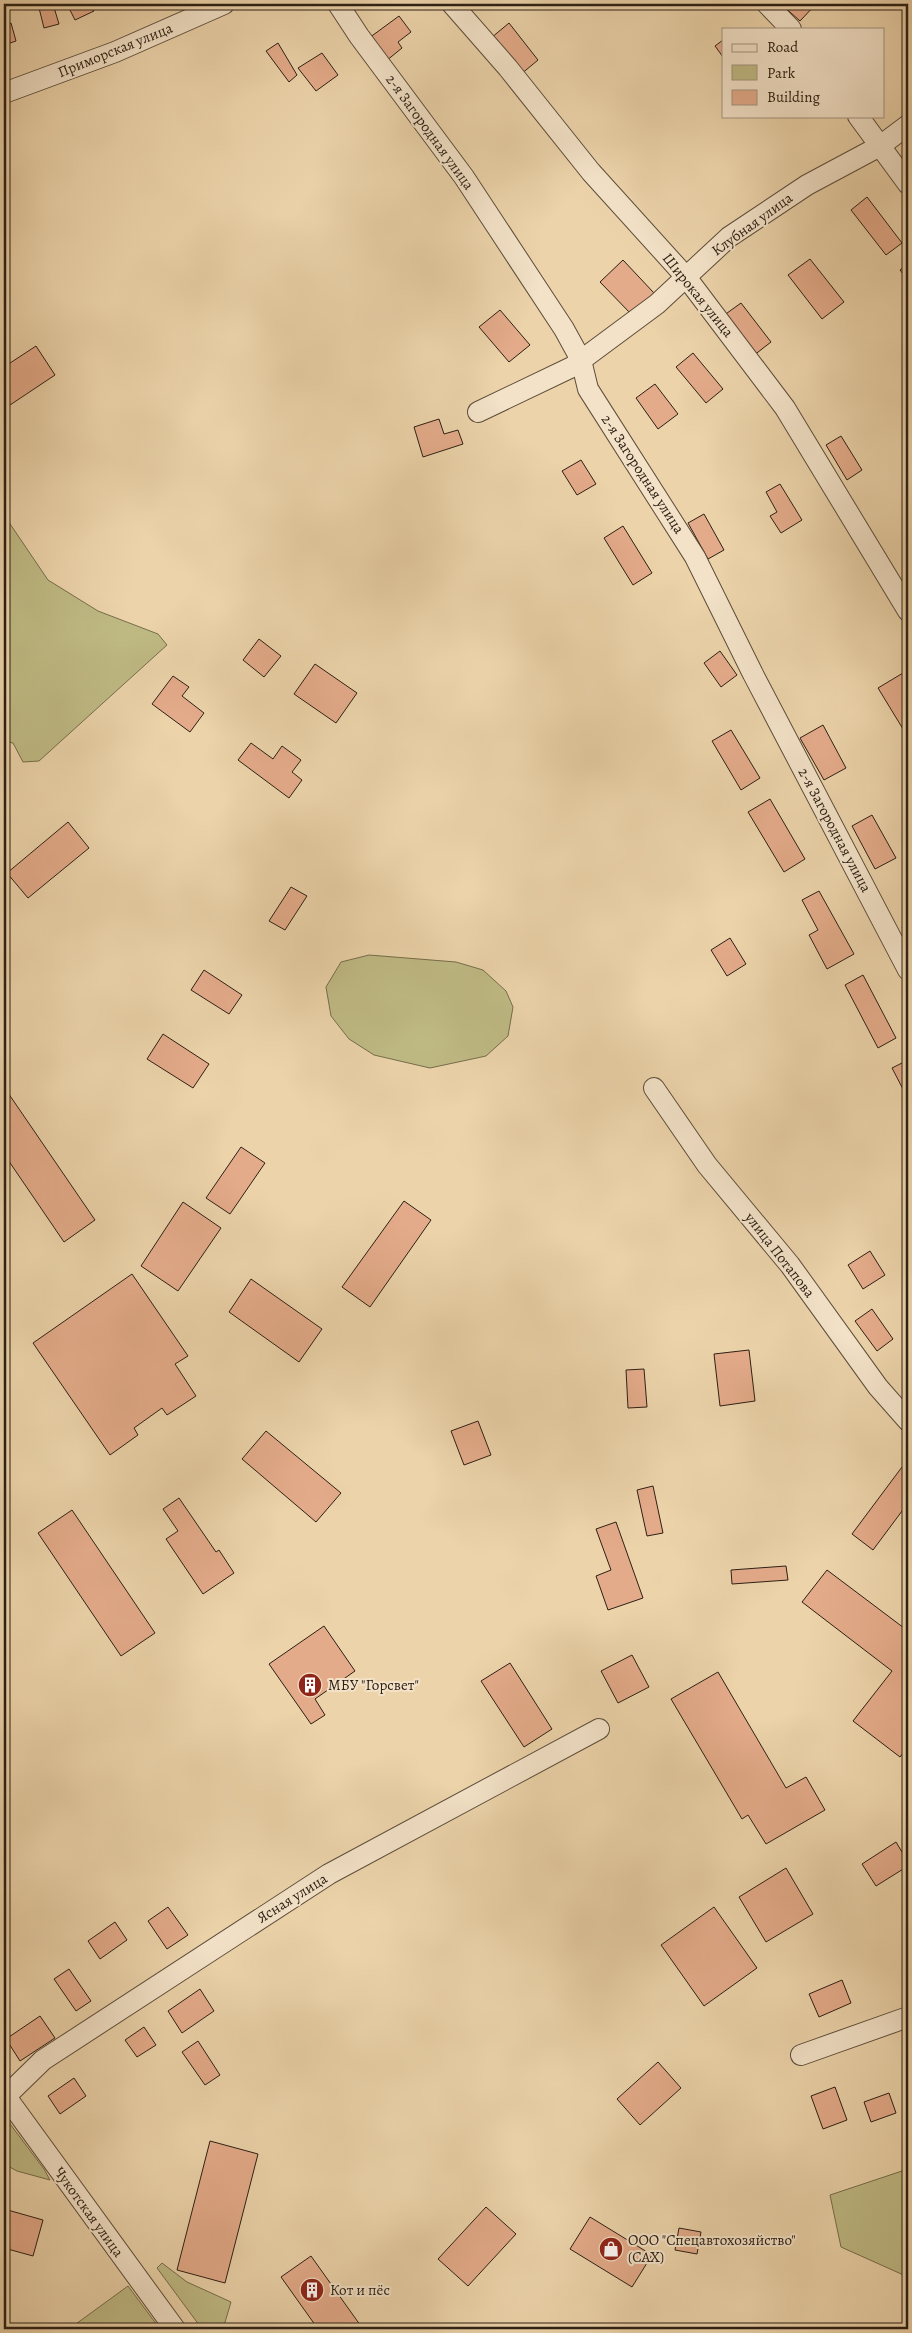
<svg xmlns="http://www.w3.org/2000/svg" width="912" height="2333" font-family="Alegreya,serif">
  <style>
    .green { fill: #bfba84; stroke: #766d4c }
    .building { fill: #e4ab8a; stroke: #2c2014 }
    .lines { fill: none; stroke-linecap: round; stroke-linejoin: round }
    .street-casing { stroke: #5c4d3a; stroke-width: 22 }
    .street { stroke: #f3e2c8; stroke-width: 20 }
    .labels { text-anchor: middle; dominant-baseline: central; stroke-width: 4; stroke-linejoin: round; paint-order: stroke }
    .street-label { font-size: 15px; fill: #2c2014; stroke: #f3e2c8 }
    .poi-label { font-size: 15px; fill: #2c2014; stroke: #f3e2c8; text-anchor: start }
  </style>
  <rect width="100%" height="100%" fill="#ecd3aa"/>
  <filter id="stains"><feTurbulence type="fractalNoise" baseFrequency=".004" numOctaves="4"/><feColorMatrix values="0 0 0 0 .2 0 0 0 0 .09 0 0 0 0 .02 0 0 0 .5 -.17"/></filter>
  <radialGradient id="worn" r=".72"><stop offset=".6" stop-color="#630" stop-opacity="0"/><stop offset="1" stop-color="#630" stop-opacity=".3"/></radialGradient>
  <g class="green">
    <path d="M4,515L48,580L98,611L158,634L167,645L39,761L23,762L13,743L4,741V674L8,666L4,661Z"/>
    <path d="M369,955L456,962L483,970L506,991L513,1007L508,1036L486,1056L430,1068L374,1055L349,1039L331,1016L326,987L341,962Z"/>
    <path d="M4,2116L44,2169L50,2180L17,2171L4,2164Z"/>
    <path d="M908,2169V2277L841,2247L830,2195Z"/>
    <path d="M162,2263L187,2282L231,2302L223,2329H202L157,2268Z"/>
    <path d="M128,2286L160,2329H69Z"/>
  </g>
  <g class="building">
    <path d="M41,4H53L59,24L44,28L39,8Z"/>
    <path d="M67,4H91L94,11L75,20Z"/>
    <path d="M781,4H816L800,21Z"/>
    <path d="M399,16L411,32L398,42L402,48L386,61L369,38Z"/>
    <path d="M11,23L16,41L4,45V25Z"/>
    <path d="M509,23L538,60L520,75L491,38Z"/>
    <path d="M723,40V57L715,46Z"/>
    <path d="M278,43L297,75L289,82L266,51Z"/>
    <path d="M322,53L338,75L316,91L298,68Z"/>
    <path d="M867,197L902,243L886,255L851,210Z"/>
    <path d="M810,259L844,302L822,319L788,275Z"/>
    <path d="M623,260L654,293L632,315L600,282Z"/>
    <path d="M908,264V281L900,270Z"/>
    <path d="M741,303L771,342L753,356L723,316Z"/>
    <path d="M500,310L530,345L509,362L479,327Z"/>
    <path d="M36,346L55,375L4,409L9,416L4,419V367Z"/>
    <path d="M693,353L723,389L706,403L676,367Z"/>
    <path d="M655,384L678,414L658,429L636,398Z"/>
    <path d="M439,419L444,434L458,430L463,444L423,457L414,427Z"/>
    <path d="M841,436L862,470L847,480L826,445Z"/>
    <path d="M581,460L596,484L577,495L562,471Z"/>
    <path d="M780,484L802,520L781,533L770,516L777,512L766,492Z"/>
    <path d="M704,514L724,550L708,559L688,523Z"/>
    <path d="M623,526L652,573L633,585L604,538Z"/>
    <path d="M259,639L281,656L264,677L243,660Z"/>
    <path d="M720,651L737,675L721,687L704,663Z"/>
    <path d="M315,664L357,693L336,723L294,694Z"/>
    <path d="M903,673L908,682V726L903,729L878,688Z"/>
    <path d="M173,676L189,687L182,696L204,713L190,732L152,704Z"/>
    <path d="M823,725L846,768L824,780L800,738Z"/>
    <path d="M731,730L760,778L741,790L712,741Z"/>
    <path d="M251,743L273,759L282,746L301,760L292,772L302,780L289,798L238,760Z"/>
    <path d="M770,799L805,859L784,872L748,812Z"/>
    <path d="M872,815L896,858L875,869L852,826Z"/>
    <path d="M68,822L89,848L28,898L7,873Z"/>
    <path d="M291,887L307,896L285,930L269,921Z"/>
    <path d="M819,891L854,954L827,969L809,935L818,930L802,900Z"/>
    <path d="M908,924V938L902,927Z"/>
    <path d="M730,938L746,964L727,976L711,950Z"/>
    <path d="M204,970L242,995L229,1014L191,990Z"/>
    <path d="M863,975L896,1038L878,1048L845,985Z"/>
    <path d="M163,1034L209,1064L193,1088L147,1059Z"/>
    <path d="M908,1060V1092L905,1093L892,1068Z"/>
    <path d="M4,1087L95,1220L64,1242L4,1154Z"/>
    <path d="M241,1147L265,1163L230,1214L206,1198Z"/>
    <path d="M404,1201L431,1220L370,1307L342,1287Z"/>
    <path d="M183,1202L221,1228L178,1291L141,1266Z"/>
    <path d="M870,1251L885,1275L863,1289L848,1265Z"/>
    <path d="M132,1274L188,1356L175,1364L196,1396L167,1415L162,1408L134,1428L138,1435L110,1455L33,1343Z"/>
    <path d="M251,1279L322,1329L299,1362L229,1312Z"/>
    <path d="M872,1309L893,1339L877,1351L855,1321Z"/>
    <path d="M749,1350L755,1401L720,1406L714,1354Z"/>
    <path d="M644,1369L647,1407L628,1408L626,1370Z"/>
    <path d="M478,1421L491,1455L464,1465L451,1431Z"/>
    <path d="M266,1431L341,1493L316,1522L242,1459Z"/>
    <path d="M902,1467L908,1472V1503L873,1550L852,1534Z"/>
    <path d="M653,1486L663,1533L647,1536L637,1490Z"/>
    <path d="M179,1498L216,1552L219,1550L234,1573L203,1594L166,1539L178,1531L163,1509Z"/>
    <path d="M72,1510L155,1633L121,1656L38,1533Z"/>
    <path d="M616,1522L643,1598L608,1610L596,1576L611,1570L596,1529Z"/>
    <path d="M786,1566L788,1580L732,1584L731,1570Z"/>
    <path d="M827,1570L908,1631V1747L900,1757L853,1721L892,1671L802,1602Z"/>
    <path d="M324,1626L355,1671L315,1699L325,1715L311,1724L269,1664Z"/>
    <path d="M632,1655L649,1687L618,1703L601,1671Z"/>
    <path d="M510,1663L552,1729L524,1747L481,1681Z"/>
    <path d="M718,1672L786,1788L806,1777L825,1810L766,1844L748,1815L742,1819L671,1699Z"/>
    <path d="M896,1842L908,1862V1866L876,1886L862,1864Z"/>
    <path d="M786,1868L813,1914L766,1942L739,1897Z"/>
    <path d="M168,1907L188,1935L167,1949L148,1921Z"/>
    <path d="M714,1907L757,1968L704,2006L661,1945Z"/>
    <path d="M115,1922L127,1940L100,1959L88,1941Z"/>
    <path d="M69,1969L91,2001L76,2011L54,1979Z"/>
    <path d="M842,1980L851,2003L819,2017L809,1994Z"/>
    <path d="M200,1989L214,2011L182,2033L168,2011Z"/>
    <path d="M40,2016L55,2038L20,2061L6,2039Z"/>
    <path d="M144,2027L156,2045L137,2057L125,2040Z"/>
    <path d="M198,2041L220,2075L205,2085L182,2052Z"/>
    <path d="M658,2062L681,2088L640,2125L617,2099Z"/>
    <path d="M74,2078L86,2096L60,2114L48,2096Z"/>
    <path d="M835,2087L847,2120L823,2129L811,2096Z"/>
    <path d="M889,2093L896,2113L871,2122L864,2102Z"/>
    <path d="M210,2141L258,2154L225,2283L177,2270Z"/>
    <path d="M486,2207L516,2234L468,2286L438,2259Z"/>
    <path d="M4,2209L43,2220L33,2256L4,2248Z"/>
    <path d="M590,2217L652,2255L632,2287L570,2249Z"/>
    <path d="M679,2228L701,2232L697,2254L675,2250Z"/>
    <path d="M311,2256L363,2329H318L281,2277Z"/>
  </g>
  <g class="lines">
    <g class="street-casing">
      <g id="street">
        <path d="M338,4L359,36L464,177L564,329L581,360L588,389L695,557L753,674L908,970"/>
        <path d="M452,4L508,68L591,172L686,277L785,408L908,611"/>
        <path d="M767,4L791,29"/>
        <path d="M4,93L115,52L224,4"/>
        <path d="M858,116L908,184"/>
        <path d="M478,412L572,367L657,304L729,237L807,185L880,146L908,125"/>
        <path d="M654,1088L707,1165L790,1265L878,1387L908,1421"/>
        <path d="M801,2055L908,2017"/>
        <path d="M4,2094L175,2329"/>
        <path d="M5,2097L43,2060L329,1874L599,1729"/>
      </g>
    </g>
    <use href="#street" class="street"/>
  </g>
  <defs>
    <g id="building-disc" transform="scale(1.25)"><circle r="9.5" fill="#8f2418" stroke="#f3e2c8"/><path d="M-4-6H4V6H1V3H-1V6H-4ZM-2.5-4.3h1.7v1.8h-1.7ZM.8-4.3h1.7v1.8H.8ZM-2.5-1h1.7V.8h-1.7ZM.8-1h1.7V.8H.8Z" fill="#fff"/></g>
    <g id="shop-disc" transform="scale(1.25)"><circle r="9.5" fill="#8f2418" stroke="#f3e2c8"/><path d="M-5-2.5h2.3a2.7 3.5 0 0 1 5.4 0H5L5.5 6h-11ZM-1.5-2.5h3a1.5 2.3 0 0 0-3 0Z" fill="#fff"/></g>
  </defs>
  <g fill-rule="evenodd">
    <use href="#building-disc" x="310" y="1685"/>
    <use href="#shop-disc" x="611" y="2249"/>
    <use href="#building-disc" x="312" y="2290"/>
  </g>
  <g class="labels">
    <g class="street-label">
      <text transform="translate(115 50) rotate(-22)">Приморская улица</text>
      <text transform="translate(430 132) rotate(54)">2-я Загородная улица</text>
      <text transform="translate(752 224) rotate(-36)">Клубная улица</text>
      <text transform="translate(698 295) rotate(51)">Широкая улица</text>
      <text transform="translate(643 474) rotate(57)">2-я Загородная улица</text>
      <text transform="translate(835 830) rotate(62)">2-я Загородная улица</text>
      <text transform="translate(780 1255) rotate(52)">улица Потапова</text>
      <text transform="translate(292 1898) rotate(-32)">Ясная улица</text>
      <text transform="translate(89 2212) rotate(54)">Чукотская улица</text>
    </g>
    <g class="poi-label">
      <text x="328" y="1685">МБУ "Горсвет"</text>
      <text x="628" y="2240">ООО "Спецавтохозяйство"<tspan x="628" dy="17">(САХ)</tspan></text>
      <text x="330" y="2290">Кот и пёс</text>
    </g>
  </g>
  <rect width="912" height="2333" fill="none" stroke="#ecd3aa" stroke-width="20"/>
  <rect x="5" y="5" width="902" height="2323" fill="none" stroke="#2c2014" stroke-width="2.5"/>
  <rect x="10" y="10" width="892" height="2313" fill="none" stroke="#2c2014"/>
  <rect x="722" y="28" width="162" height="90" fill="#f3e2c8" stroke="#a39480"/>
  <rect x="732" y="44" width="25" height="8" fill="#f3e2c8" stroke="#a39480"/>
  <text x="767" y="52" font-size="15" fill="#2c2014">Road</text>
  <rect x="732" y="65" width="25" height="15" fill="#bfba84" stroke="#a39480"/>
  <text x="767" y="78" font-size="15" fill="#2c2014">Park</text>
  <rect x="732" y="90" width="25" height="15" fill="#e4ab8a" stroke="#a39480"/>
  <text x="767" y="102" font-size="15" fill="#2c2014">Building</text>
  <rect width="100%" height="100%" filter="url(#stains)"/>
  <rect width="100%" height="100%" fill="url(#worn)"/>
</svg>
